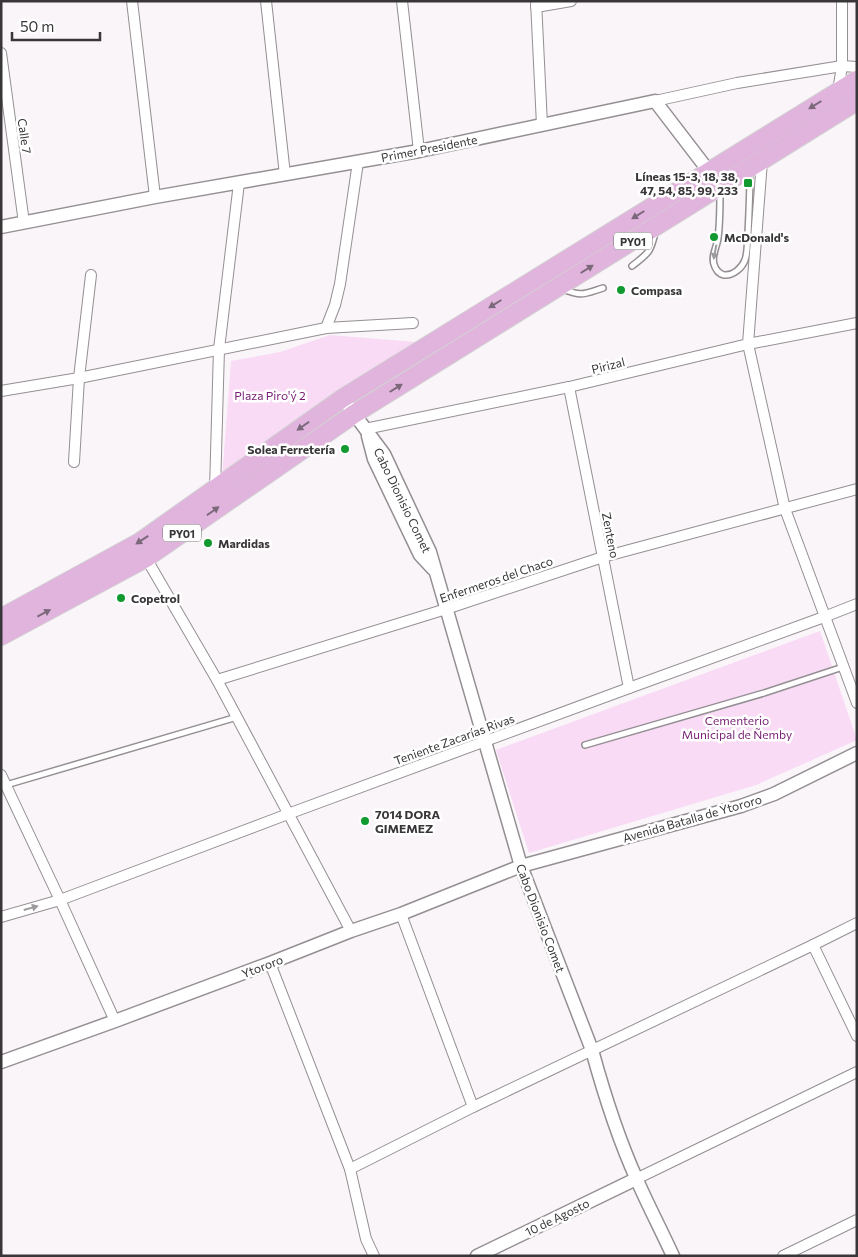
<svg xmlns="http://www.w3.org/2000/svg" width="858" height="1257" font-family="Commissioner,sans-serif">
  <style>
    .green { fill: #f9dbf5 }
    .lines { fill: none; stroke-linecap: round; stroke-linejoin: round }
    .service-casing { stroke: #948f93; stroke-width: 8 }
    .minor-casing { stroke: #948f93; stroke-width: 12 }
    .tertiary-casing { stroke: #948f93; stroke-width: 15 }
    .trunk-casing { stroke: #d3d3d3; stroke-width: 20 }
    .service { stroke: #fff; stroke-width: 5 }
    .minor { stroke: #fff; stroke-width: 10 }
    .tertiary { stroke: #fff; stroke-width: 12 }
    .trunk { stroke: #e0b4dc; stroke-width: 18 }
    .oneway { fill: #7b687a }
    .oneway2 { fill: #9c9a9c }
    .poi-dot { fill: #129930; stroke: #fff; stroke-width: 2 }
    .labels { text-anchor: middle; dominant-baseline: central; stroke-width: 5; stroke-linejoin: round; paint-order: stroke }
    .shield { fill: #fff; stroke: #747274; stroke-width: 1 }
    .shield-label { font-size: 11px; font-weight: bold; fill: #383638 }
    .street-label { font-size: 12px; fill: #383638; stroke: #fff }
    .poi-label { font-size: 12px; font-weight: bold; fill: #383638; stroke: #fff; text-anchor: start }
    .park-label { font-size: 12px; fill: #751d72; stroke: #fff }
  </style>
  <rect width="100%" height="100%" fill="#faf5f9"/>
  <g class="green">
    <path d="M330,335L416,342L222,478L231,361L280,352Z"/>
    <path d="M820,631L857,740L756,785L529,853L496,750Z"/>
  </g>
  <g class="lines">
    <g class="service-casing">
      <g id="service">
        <path d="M720,192C720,207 720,223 718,238C717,247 711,256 714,264C715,269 719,274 724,275C733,276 742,268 745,260C748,252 747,242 748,234C749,213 750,193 750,172"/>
        <path d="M632,266C648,253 650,254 655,233"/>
        <path d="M563,289C582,297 584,294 603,288"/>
        <path d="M585,745L764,693L843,667"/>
        <path d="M6,785L237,717"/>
      </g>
    </g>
    <g class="minor-casing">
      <g id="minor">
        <path d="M132,1L155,197"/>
        <path d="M266,1L285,175"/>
        <path d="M402,1L419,151"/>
        <path d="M536,1L542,125"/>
        <path d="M536,7L571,1"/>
        <path d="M1,53L24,223"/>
        <path d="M838,91L842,66V1"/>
        <path d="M655,101L737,83L842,66L857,67"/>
        <path d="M762,161L748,344L785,509L857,703"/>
        <path d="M326,328L335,305L340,284L358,162"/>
        <path d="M569,387L629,688"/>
        <path d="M1,391L79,378L326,328L413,323"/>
        <path d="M365,429L569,387L748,344L857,323"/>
        <path d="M74,462L79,378L91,275"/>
        <path d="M215,489L219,349L239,183"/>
        <path d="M146,558L217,680L351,931"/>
        <path d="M217,680L446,609L603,557L857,489"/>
        <path d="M1,775L60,900L115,1021"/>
        <path d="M401,914L473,1107"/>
        <path d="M1,917L60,900L288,814L629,688L824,617L857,604"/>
        <path d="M813,945L857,1036"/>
        <path d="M270,963L350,1169L366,1239L374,1256"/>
        <path d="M350,1169L473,1107L813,945L857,923"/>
        <path d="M636,1179L857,1072"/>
        <path d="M783,1256L857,1220"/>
      </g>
    </g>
    <g class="tertiary-casing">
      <g id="tertiary">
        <path d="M1,227L155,197L419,151L655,101L714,178"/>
        <path d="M349,407L384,454L430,552L521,866L592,1050C604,1094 618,1138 637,1180C648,1205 661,1230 673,1256"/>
        <path d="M368,436L374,459L420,555L433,569"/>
        <path d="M1,1062L115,1021L270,963L351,931L401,914L521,866L741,806L774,794L857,753"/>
        <path d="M477,1256L636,1179"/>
      </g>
    </g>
    <g class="trunk-casing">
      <g id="trunk">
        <path d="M1,618L140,542L343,398L857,80"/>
        <path d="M1,636L146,558L354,414L857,101"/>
      </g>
    </g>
    <use href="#service" class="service"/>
    <use href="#minor" class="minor"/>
    <use href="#tertiary" class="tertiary"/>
    <use href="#trunk" class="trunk"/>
  </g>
  <defs><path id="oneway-solid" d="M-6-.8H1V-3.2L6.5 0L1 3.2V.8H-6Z" transform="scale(1.25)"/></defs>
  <g class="oneway">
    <use href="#oneway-solid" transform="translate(815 105) rotate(148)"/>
    <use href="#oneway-solid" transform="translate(638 215) rotate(148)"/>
    <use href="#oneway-solid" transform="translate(587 269) rotate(-32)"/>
    <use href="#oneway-solid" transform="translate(495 304) rotate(148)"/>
    <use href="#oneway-solid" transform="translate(396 388) rotate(-32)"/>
    <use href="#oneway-solid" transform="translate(303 426) rotate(145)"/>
    <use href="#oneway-solid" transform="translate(213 511) rotate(-35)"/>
    <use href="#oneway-solid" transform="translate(142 540) rotate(147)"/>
    <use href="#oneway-solid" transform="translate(44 613) rotate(-28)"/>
  </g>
  <g class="oneway2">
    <use href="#oneway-solid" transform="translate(715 252) rotate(101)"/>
    <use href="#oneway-solid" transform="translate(31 908) rotate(-16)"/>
  </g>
  <g class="poi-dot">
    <rect x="743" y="178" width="10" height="10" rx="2.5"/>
    <circle cx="714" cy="237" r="5"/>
    <circle cx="621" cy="290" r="5"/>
    <circle cx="345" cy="449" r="5"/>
    <circle cx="208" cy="543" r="5"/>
    <circle cx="121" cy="598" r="5"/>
    <circle cx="365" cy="821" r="5"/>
  </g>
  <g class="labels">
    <g class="shield">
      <rect x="614" y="232.5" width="38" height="17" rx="4"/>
      <rect x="163" y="524.5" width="38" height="17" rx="4"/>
    </g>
    <g class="shield-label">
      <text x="633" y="241">PY01</text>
      <text x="182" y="533">PY01</text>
    </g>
    <g class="street-label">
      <text transform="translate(25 136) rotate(82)">Calle 7</text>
      <text transform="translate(429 148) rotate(-11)">Primer Presidente</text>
      <text transform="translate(608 365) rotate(-14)">Pirizal</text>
      <text transform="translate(403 500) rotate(64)">Cabo Dionisio Comet</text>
      <text transform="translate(611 535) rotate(79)">Zenteno</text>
      <text transform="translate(496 579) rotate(-19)">Enfermeros del Chaco</text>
      <text transform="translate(454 739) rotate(-20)">Teniente Zacarías Rivas</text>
      <text transform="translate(692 818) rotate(-16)">Avenida Batalla de Ytororo</text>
      <text transform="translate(541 918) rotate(69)">Cabo Dionisio Comet</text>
      <text transform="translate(262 966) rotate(-21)">Ytororo</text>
      <text transform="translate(557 1217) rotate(-26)">10 de Agosto</text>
    </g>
    <g class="poi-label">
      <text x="738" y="176" text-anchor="end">Líneas 15-3, 18, 38,<tspan x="738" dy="14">47, 54, 85, 99, 233</tspan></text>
      <text x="724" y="237">McDonald's</text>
      <text x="631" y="290">Compasa</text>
      <text x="335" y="449" text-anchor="end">Solea Ferretería</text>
      <text x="218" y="543">Mardidas</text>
      <text x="131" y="598">Copetrol</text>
      <text x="375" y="814">7014 DORA<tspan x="375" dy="14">GIMEMEZ</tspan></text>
    </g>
    <g class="park-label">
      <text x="270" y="395">Plaza Piro'ý 2</text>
      <text x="737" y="720">Cementerio<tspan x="737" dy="14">Municipal de Ñemby</tspan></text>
    </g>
  </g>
  <rect width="858" height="1257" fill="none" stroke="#383638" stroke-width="5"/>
  <path d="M12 32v8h88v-8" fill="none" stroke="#383638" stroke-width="2.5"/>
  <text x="20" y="32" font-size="15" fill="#383638" stroke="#ffffff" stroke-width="4" paint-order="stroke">50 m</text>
</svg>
